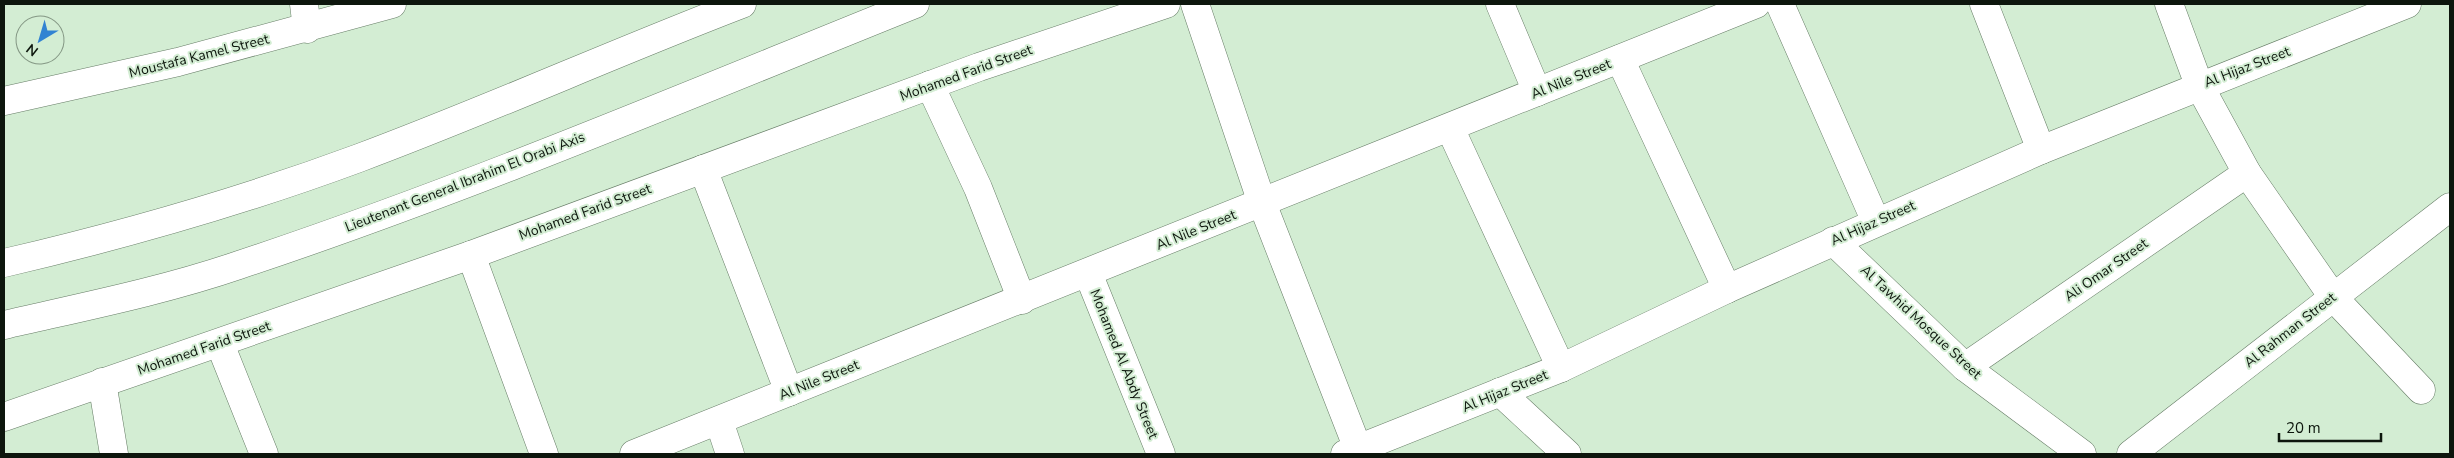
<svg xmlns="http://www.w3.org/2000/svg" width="2454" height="458" font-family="'Nunito Sans',sans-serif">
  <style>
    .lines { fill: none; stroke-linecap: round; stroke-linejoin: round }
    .street-casing { stroke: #677d67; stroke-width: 29 }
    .secondary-casing { stroke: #677d67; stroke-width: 29 }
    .street { stroke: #fff; stroke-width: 28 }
    .secondary { stroke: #fff; stroke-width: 28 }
    .labels { text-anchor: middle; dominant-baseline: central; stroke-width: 4; stroke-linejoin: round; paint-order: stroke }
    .street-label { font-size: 14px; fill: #0d160d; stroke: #d3edd3 }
  </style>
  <rect width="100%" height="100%" fill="#d3edd3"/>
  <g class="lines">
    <g class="street-casing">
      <g id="street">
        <path d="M304,4L307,29"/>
        <path d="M1195,4L1262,203L1358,449"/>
        <path d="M1500,4L1537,92"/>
        <path d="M1780,4L1876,222"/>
        <path d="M1984,4L2041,150"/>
        <path d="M2169,4L2199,85L2247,173L2333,297L2421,390"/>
        <path d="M1620,59L1727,289"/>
        <path d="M930,85L978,188L1022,300"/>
        <path d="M1450,128L1561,368"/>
        <path d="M703,169L789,392"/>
        <path d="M1833,241L1965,367L2082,454"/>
        <path d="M471,255L544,454"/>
        <path d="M1088,273L1161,454"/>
        <path d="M220,344L264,454"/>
        <path d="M1965,367L2247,173"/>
        <path d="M102,382L114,454"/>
        <path d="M1500,392L1567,454"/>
        <path d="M719,421L730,454"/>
        <path d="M634,454L1756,4"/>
        <path d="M1345,454L1561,368L1727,289L2041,150L2407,4"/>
        <path d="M2131,454L2450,207"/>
      </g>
    </g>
    <g class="secondary-casing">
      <g id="secondary">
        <path d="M4,101L178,62L392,4"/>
        <path d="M4,263C124,235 243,201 359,158C488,110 614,53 742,4"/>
        <path d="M4,325C82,307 163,291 239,265C468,189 691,94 915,4"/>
        <path d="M4,417L471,255L979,67L1166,4"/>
      </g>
    </g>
    <use href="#street" class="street"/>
    <use href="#secondary" class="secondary"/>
  </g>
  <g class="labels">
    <g class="street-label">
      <text transform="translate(199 56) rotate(-14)">Moustafa Kamel Street</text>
      <text transform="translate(2247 67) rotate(-21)">Al Hijaz Street</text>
      <text transform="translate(966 73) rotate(-20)">Mohamed Farid Street</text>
      <text transform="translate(1571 79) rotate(-22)">Al Nile Street</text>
      <text transform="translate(465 182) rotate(-21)">Lieutenant General Ibrahim El Orabi Axis</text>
      <text transform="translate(585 212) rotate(-20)">Mohamed Farid Street</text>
      <text transform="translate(1873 223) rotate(-24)">Al Hijaz Street</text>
      <text transform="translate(1196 230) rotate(-22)">Al Nile Street</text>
      <text transform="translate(2106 270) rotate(-35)">Ali Omar Street</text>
      <text transform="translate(1921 322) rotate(43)">Al Tawhid Mosque Street</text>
      <text transform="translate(2290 330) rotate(-38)">Al Rahman Street</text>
      <text transform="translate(204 348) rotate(-19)">Mohamed Farid Street</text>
      <text transform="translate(1124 364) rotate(68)">Mohamed Al Abdy Street</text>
      <text transform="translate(819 380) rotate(-22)">Al Nile Street</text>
      <text transform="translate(1505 391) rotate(-22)">Al Hijaz Street</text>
    </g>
  </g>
  <rect width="2454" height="458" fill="none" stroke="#0d160d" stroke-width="10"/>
  <g transform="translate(40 40) rotate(218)"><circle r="24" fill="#d3edd3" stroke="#849784"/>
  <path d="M0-4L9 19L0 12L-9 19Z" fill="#3283d2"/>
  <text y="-8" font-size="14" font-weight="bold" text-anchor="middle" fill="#0d160d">N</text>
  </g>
  <path d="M2279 433v8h102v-8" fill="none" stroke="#0d160d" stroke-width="2.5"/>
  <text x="2286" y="433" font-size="15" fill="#0d160d" stroke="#d3edd3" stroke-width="4" paint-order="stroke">20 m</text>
</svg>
